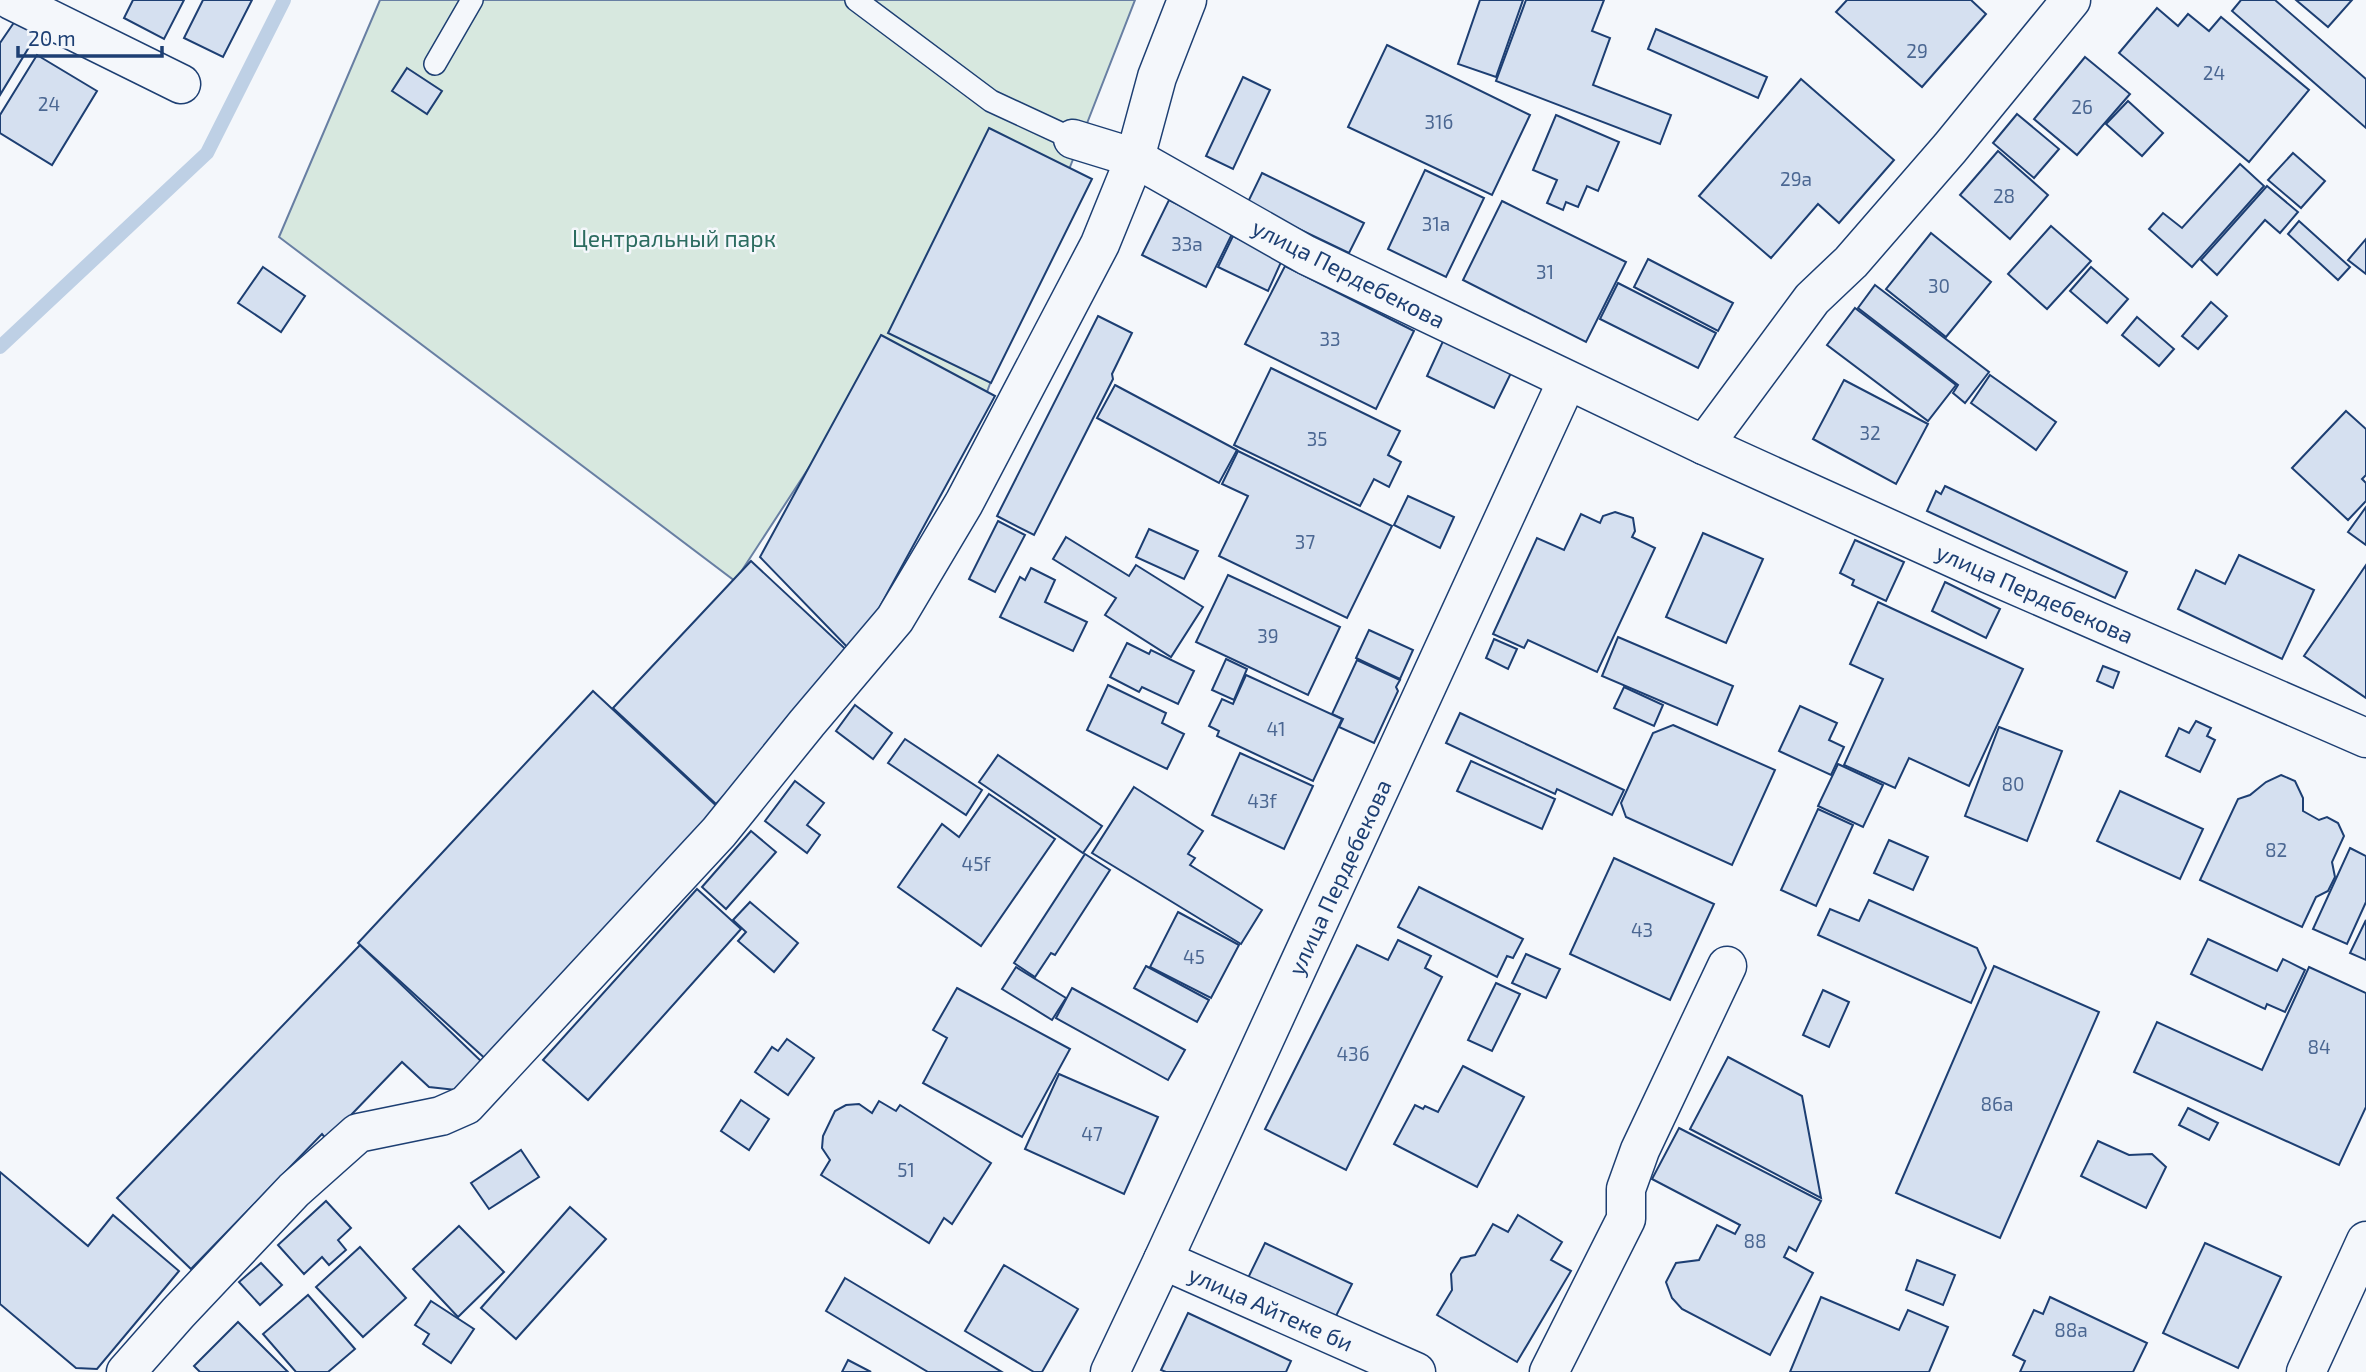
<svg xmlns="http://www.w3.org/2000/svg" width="2366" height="1372" font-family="'Exo 2',sans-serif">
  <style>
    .park { fill: #d7e8df; stroke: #687fa3; stroke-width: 2 }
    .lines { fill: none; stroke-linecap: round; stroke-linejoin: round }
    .stream { stroke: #bed0e5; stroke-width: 14 }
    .building { fill: #d5e0f0; stroke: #1d3f73; stroke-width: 2 }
    .lane-casing { stroke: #1d3f73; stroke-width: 24 }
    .street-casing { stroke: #1d3f73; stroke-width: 41 }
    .lane { stroke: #f4f7fb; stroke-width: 21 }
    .street { stroke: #f4f7fb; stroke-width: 38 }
    .labels { text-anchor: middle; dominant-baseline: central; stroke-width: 5; stroke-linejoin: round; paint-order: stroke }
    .number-label { font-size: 19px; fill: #4b6792 }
    .park-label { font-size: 23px; fill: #2c6c60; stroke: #f4f7fb }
    .street-label { font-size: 23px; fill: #1d3f73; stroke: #f4f7fb }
  </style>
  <rect width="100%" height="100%" fill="#f4f7fb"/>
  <path class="park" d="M380,0H1135L1070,167L987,392L885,351L735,581L279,237Z"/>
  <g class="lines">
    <path class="stream" d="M0,347L207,153L284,0"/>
  </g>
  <g class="building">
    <path d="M133,0H184L164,39L124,18Z"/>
    <path d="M203,0H252L223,57L184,38Z"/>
    <path d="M1480,0H1523L1496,77L1458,64Z"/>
    <path d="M1526,0H1604L1592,31L1610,38L1593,85L1671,115L1660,144L1496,81Z"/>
    <path d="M1847,0H1971L1986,14L1922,87L1836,12Z"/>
    <path d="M2241,0H2275L2366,79V128L2232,11Z"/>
    <path d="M2296,0H2352L2328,27Z"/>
    <path d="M2157,8L2178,26L2188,14L2209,31L2221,17L2309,90L2249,162L2119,53Z"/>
    <path d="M15,21L37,34L0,95V43Z"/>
    <path d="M1656,29L1767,77L1758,98L1648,49Z"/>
    <path d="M1387,45L1530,115L1492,195L1348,127Z"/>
    <path d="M37,55L97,91L52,165L0,133V115Z"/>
    <path d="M2085,57L2130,94L2077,155L2034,119Z"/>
    <path d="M407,68L442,91L427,114L392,91Z"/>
    <path d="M1243,77L1270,90L1233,169L1206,156Z"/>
    <path d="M1801,79L1894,160L1839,223L1818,204L1771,258L1699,196Z"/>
    <path d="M2128,101L2163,133L2142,156L2106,124Z"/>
    <path d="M2017,114L2059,149L2034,178L1993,143Z"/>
    <path d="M1556,115L1619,142L1598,191L1587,186L1578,207L1566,202L1563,210L1547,203L1557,180L1533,170Z"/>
    <path d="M989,128L1092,179L991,383L888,333Z"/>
    <path d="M1998,151L2048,195L2010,239L1960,195Z"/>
    <path d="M2293,153L2325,181L2301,208L2268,180Z"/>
    <path d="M2240,164L2264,186L2192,267L2149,229L2163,213L2182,228Z"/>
    <path d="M1425,170L1484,198L1446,277L1388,249Z"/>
    <path d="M1262,173L1364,223L1349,253L1247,204Z"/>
    <path d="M2267,186L2298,212L2280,233L2265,220L2217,275L2201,260Z"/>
    <path d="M1169,200L1233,232L1206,287L1142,255Z"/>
    <path d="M1502,201L1626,262L1586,342L1463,280Z"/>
    <path d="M2299,221L2350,267L2338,280L2288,234Z"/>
    <path d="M2051,226L2091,261L2047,309L2008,274Z"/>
    <path d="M1931,233L1991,282L1946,337L1886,289Z"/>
    <path d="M1233,236L1282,260L1268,291L1218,267Z"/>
    <path d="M2366,239V274L2348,260Z"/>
    <path d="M1648,259L1733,303L1718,331L1634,287Z"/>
    <path d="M1285,266L1414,331L1376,409L1245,344Z"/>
    <path d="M263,267L305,296L281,332L238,303Z"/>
    <path d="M2091,267L2128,299L2107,323L2070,291Z"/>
    <path d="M1618,283L1716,333L1698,368L1600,319Z"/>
    <path d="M1875,285L1989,372L1965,403L1953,393L1958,385L1858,308Z"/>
    <path d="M2211,302L2227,316L2198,349L2182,336Z"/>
    <path d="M1855,308L1956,385L1928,421L1827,345Z"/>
    <path d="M1098,316L1132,333L1112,374L1113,379L1034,535L997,516Z"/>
    <path d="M2137,317L2174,349L2159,366L2122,335Z"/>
    <path d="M881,335L995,396L854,654L760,557Z"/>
    <path d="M1444,339L1512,371L1494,408L1427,376Z"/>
    <path d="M1271,368L1400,431L1388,455L1401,462L1389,487L1374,479L1360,506L1234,445Z"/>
    <path d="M1990,375L2056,422L2036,450L1971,403Z"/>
    <path d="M1844,380L1928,424L1896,484L1813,439Z"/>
    <path d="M1115,385L1237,450L1219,483L1097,418Z"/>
    <path d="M2346,411L2366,429V475L2362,479L2366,483V501L2348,520L2292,468Z"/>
    <path d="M1238,451L1392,526L1347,618L1219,556L1248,496L1222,484Z"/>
    <path d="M1945,486L2127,572L2115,598L1927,511L1936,491L1941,494Z"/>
    <path d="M1408,496L1454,517L1440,548L1394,525Z"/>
    <path d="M2366,507V545L2348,532Z"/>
    <path d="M1615,512L1633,518L1635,531L1632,537L1655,548L1597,672L1528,640L1524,648L1493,634L1537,538L1564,550L1581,514L1600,523L1603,516Z"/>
    <path d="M998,521L1025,535L995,592L969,579Z"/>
    <path d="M1149,529L1198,551L1184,579L1136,557Z"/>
    <path d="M1703,533L1763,559L1726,643L1666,617Z"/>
    <path d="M1066,537L1129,576L1136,565L1203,607L1171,657L1105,615L1116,598L1053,559Z"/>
    <path d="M1855,540L1904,562L1886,601L1852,585L1854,580L1840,573Z"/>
    <path d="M2239,555L2314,590L2282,659L2178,609L2196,570L2225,584Z"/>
    <path d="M751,561L854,657L716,804L613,708Z"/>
    <path d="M2366,565V698L2304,656Z"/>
    <path d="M1031,568L1055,580L1045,602L1087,622L1073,651L1000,617L1020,577L1025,580Z"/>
    <path d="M1228,575L1340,627L1308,695L1196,642Z"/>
    <path d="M1945,582L2000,609L1986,638L1932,611Z"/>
    <path d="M1878,602L2023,669L1969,786L1909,758L1895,788L1844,765L1883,679L1850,664Z"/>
    <path d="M1369,630L1413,650L1400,679L1356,658Z"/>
    <path d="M1618,637L1733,686L1717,725L1602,676Z"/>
    <path d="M1494,639L1517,649L1508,669L1486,658Z"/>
    <path d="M1127,643L1149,654L1151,650L1194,671L1178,704L1142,687L1139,692L1110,677Z"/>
    <path d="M1226,659L1247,669L1234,700L1212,690Z"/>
    <path d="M1357,660L1400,680L1396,687L1398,691L1374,743L1339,727L1343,719L1332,714Z"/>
    <path d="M2103,666L2119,672L2113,688L2097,681Z"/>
    <path d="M1246,675L1342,719L1313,781L1217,736L1219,731L1209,726L1222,699L1233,704Z"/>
    <path d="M1108,685L1166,713L1162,723L1184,734L1167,769L1087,730Z"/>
    <path d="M1624,687L1663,705L1654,726L1614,708Z"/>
    <path d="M593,691L722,811L489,1062L358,943Z"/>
    <path d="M855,705L892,733L873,759L836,731Z"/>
    <path d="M1800,706L1837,723L1829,740L1844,747L1831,775L1779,751Z"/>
    <path d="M1460,713L1624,790L1612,815L1557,789L1555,794L1446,743Z"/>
    <path d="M2196,721L2211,728L2207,736L2215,740L2200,772L2166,756L2179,728L2189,733Z"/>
    <path d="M1673,725L1775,770L1732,865L1626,817L1621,803L1653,733Z"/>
    <path d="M1999,727L2062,751L2027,841L1965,816Z"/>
    <path d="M905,739L982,790L966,815L888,763Z"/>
    <path d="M1240,753L1313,786L1284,849L1212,815Z"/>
    <path d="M998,755L1102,826L1083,853L979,782Z"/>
    <path d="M1471,761L1555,799L1542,829L1457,791Z"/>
    <path d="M1838,764L1883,785L1863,827L1818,806Z"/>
    <path d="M2281,775L2295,781L2303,798V811L2319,820L2327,817L2338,823L2344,836L2332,862L2335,877L2328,891L2316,897L2302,927L2200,880L2238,799L2250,795L2266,782Z"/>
    <path d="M795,781L824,803L807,825L820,835L807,853L765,821Z"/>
    <path d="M1134,787L1203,831L1188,854L1195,858L1190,865L1262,910L1241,944L1092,853Z"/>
    <path d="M2120,791L2203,829L2180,879L2097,841Z"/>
    <path d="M989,794L1055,839L981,946L898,887L942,824L959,837Z"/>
    <path d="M1818,809L1853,825L1816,906L1781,890Z"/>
    <path d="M751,831L776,852L726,909L702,887Z"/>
    <path d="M1889,840L1928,857L1913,890L1874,873Z"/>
    <path d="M2350,848L2366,856V902L2347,944L2313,929Z"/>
    <path d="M1085,854L1110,870L1055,955L1051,953L1035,977L1014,963Z"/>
    <path d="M1614,858L1714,904L1670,1000L1570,954Z"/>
    <path d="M1419,887L1523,939L1513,958L1507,956L1497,977L1398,927Z"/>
    <path d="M697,889L741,929L588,1100L543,1060Z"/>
    <path d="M1869,900L1977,948L1986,968L1971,1003L1818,935L1830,909L1859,921Z"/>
    <path d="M750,902L798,943L774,972L738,941L746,932L733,920Z"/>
    <path d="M1178,912L1239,945L1211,998L1150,967Z"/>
    <path d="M2366,920V960L2350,953Z"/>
    <path d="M2208,939L2277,971L2283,959L2305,970L2285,1012L2267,1004L2265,1009L2191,974Z"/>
    <path d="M1398,940L1431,956L1425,968L1442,977L1346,1170L1265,1129L1357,945L1388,960Z"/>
    <path d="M360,945L483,1063L456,1090L429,1087L402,1062L327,1140L322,1134L191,1269L117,1198Z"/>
    <path d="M1526,954L1560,969L1546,998L1512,983Z"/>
    <path d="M1146,966L1209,1000L1197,1022L1134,988Z"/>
    <path d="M1994,966L2099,1012L2000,1238L1896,1193Z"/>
    <path d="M1016,967L1066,998L1052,1020L1002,989Z"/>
    <path d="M2309,967L2366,993V1107L2339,1165L2134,1072L2157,1022L2262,1070Z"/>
    <path d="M1496,983L1520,994L1492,1051L1468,1040Z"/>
    <path d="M957,988L1070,1049L1022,1137L923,1083L947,1038L933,1030Z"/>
    <path d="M1072,988L1185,1050L1168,1080L1056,1018Z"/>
    <path d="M1823,990L1849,1002L1829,1047L1803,1035Z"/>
    <path d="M787,1039L814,1058L788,1095L755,1072L772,1047L778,1051Z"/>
    <path d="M1728,1057L1802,1096L1821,1198L1690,1129Z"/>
    <path d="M1463,1066L1524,1097L1477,1187L1394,1144L1415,1105L1423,1109L1425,1106L1438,1112Z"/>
    <path d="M1059,1074L1158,1117L1124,1194L1025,1149Z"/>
    <path d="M741,1100L769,1119L749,1150L721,1131Z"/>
    <path d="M879,1101L896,1111L900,1105L991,1163L952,1224L944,1218L929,1243L821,1175L830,1160L822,1148L823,1136L835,1111L846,1105L859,1104L872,1113Z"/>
    <path d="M2188,1108L2218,1123L2209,1140L2179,1125Z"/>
    <path d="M1679,1128L1821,1201L1796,1251L1789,1247L1784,1257L1813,1273L1770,1355L1682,1309L1672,1298L1666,1282L1676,1263L1699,1260L1717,1225L1735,1234L1740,1225L1652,1179Z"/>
    <path d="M2098,1141L2129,1155L2152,1154L2166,1167L2146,1208L2081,1176Z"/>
    <path d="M521,1150L539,1177L489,1209L471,1183Z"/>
    <path d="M0,1172L88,1246L113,1215L179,1271L97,1369L76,1368L0,1304Z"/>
    <path d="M326,1201L351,1228L338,1240L346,1250L329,1265L322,1257L304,1274L278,1245Z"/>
    <path d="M570,1207L606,1239L516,1339L481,1308Z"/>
    <path d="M1518,1215L1562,1242L1551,1260L1571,1271L1517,1362L1437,1315L1452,1290L1451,1274L1461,1258L1475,1255L1493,1224L1508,1232Z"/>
    <path d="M459,1226L504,1272L458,1317L413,1269Z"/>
    <path d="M1265,1243L1352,1284L1334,1320L1248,1278Z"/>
    <path d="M2205,1243L2281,1277L2238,1368L2163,1333Z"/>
    <path d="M360,1247L406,1298L363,1337L316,1287Z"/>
    <path d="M1917,1260L1955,1275L1943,1305L1906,1290Z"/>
    <path d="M261,1263L282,1285L260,1305L239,1282Z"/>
    <path d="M1004,1265L1078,1309L1042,1372H1034L965,1331Z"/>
    <path d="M845,1278L1002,1372H928L826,1311Z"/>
    <path d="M308,1295L355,1349L328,1372H296L263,1334Z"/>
    <path d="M1821,1297L1899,1330L1908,1310L1948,1327L1929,1372H1790Z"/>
    <path d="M2050,1297L2147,1343L2133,1372H2020L2025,1361L2013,1355L2034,1310L2043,1314Z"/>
    <path d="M431,1301L474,1329L451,1363L423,1344L429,1334L415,1325Z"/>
    <path d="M1188,1313L1291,1361L1286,1372H1166L1161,1370Z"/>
    <path d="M238,1322L288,1372H200L194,1366Z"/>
    <path d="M848,1360L871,1372H842Z"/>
  </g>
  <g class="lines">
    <g class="lane-casing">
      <g id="lane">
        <path d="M856,0L991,101L1073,139"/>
        <path d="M435,64L472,0"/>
      </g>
    </g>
    <g class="street-casing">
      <g id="street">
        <path d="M11,0L181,84"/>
        <path d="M1073,139L1135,158L1306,255L1704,445L1980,570L2366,738"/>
        <path d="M1704,445L1812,299L1851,262L1950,148L2071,0"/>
        <path d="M1163,1260L1416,1372"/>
        <path d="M126,1372L178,1313L294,1190L358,1133L441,1116L466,1105L719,832L807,723L895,619L964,503L1100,244L1135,158L1157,77L1187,0"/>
        <path d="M1110,1372L1163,1260L1567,381"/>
        <path d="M1549,1372L1626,1219V1189L1640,1150L1727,966"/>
        <path d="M2306,1372L2366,1241"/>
      </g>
    </g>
    <use href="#lane" class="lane"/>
    <use href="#street" class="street"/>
  </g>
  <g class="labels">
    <g class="number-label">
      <text x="1917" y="50">29</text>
      <text x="2214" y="72">24</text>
      <text x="49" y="103">24</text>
      <text x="2082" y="106">26</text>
      <text x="1439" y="121">31б</text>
      <text x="1796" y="178">29а</text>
      <text x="2004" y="195">28</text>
      <text x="1436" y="223">31а</text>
      <text x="1187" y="243">33а</text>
      <text x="1545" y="271">31</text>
      <text x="1939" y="285">30</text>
      <text x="1330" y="338">33</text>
      <text x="1870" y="432">32</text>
      <text x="1317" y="438">35</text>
      <text x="1305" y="541">37</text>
      <text x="1268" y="635">39</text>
      <text x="1276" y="728">41</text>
      <text x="2013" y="783">80</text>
      <text x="1262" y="800">43f</text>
      <text x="2276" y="849">82</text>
      <text x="976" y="863">45f</text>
      <text x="1642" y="929">43</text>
      <text x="1194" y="956">45</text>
      <text x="2319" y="1046">84</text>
      <text x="1353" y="1053">43б</text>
      <text x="1997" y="1103">86а</text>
      <text x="1092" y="1133">47</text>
      <text x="906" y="1169">51</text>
      <text x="1755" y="1240">88</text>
      <text x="2071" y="1329">88а</text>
    </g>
    <g class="park-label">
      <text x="674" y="238">Центральный парк</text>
    </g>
    <g class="street-label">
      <text transform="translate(1349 273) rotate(27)">улица Пердебекова</text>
      <text transform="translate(2035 593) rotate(24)">улица Пердебекова</text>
      <text transform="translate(1339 877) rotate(-65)">улица Пердебекова</text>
      <text transform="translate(1271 1308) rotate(24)">улица Айтеке би</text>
    </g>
  </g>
  <path d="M18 46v10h144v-10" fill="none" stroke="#1d3f73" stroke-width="3.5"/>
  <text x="28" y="46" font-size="21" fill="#1d3f73" stroke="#f4f7fb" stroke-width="5" paint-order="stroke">20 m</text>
</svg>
